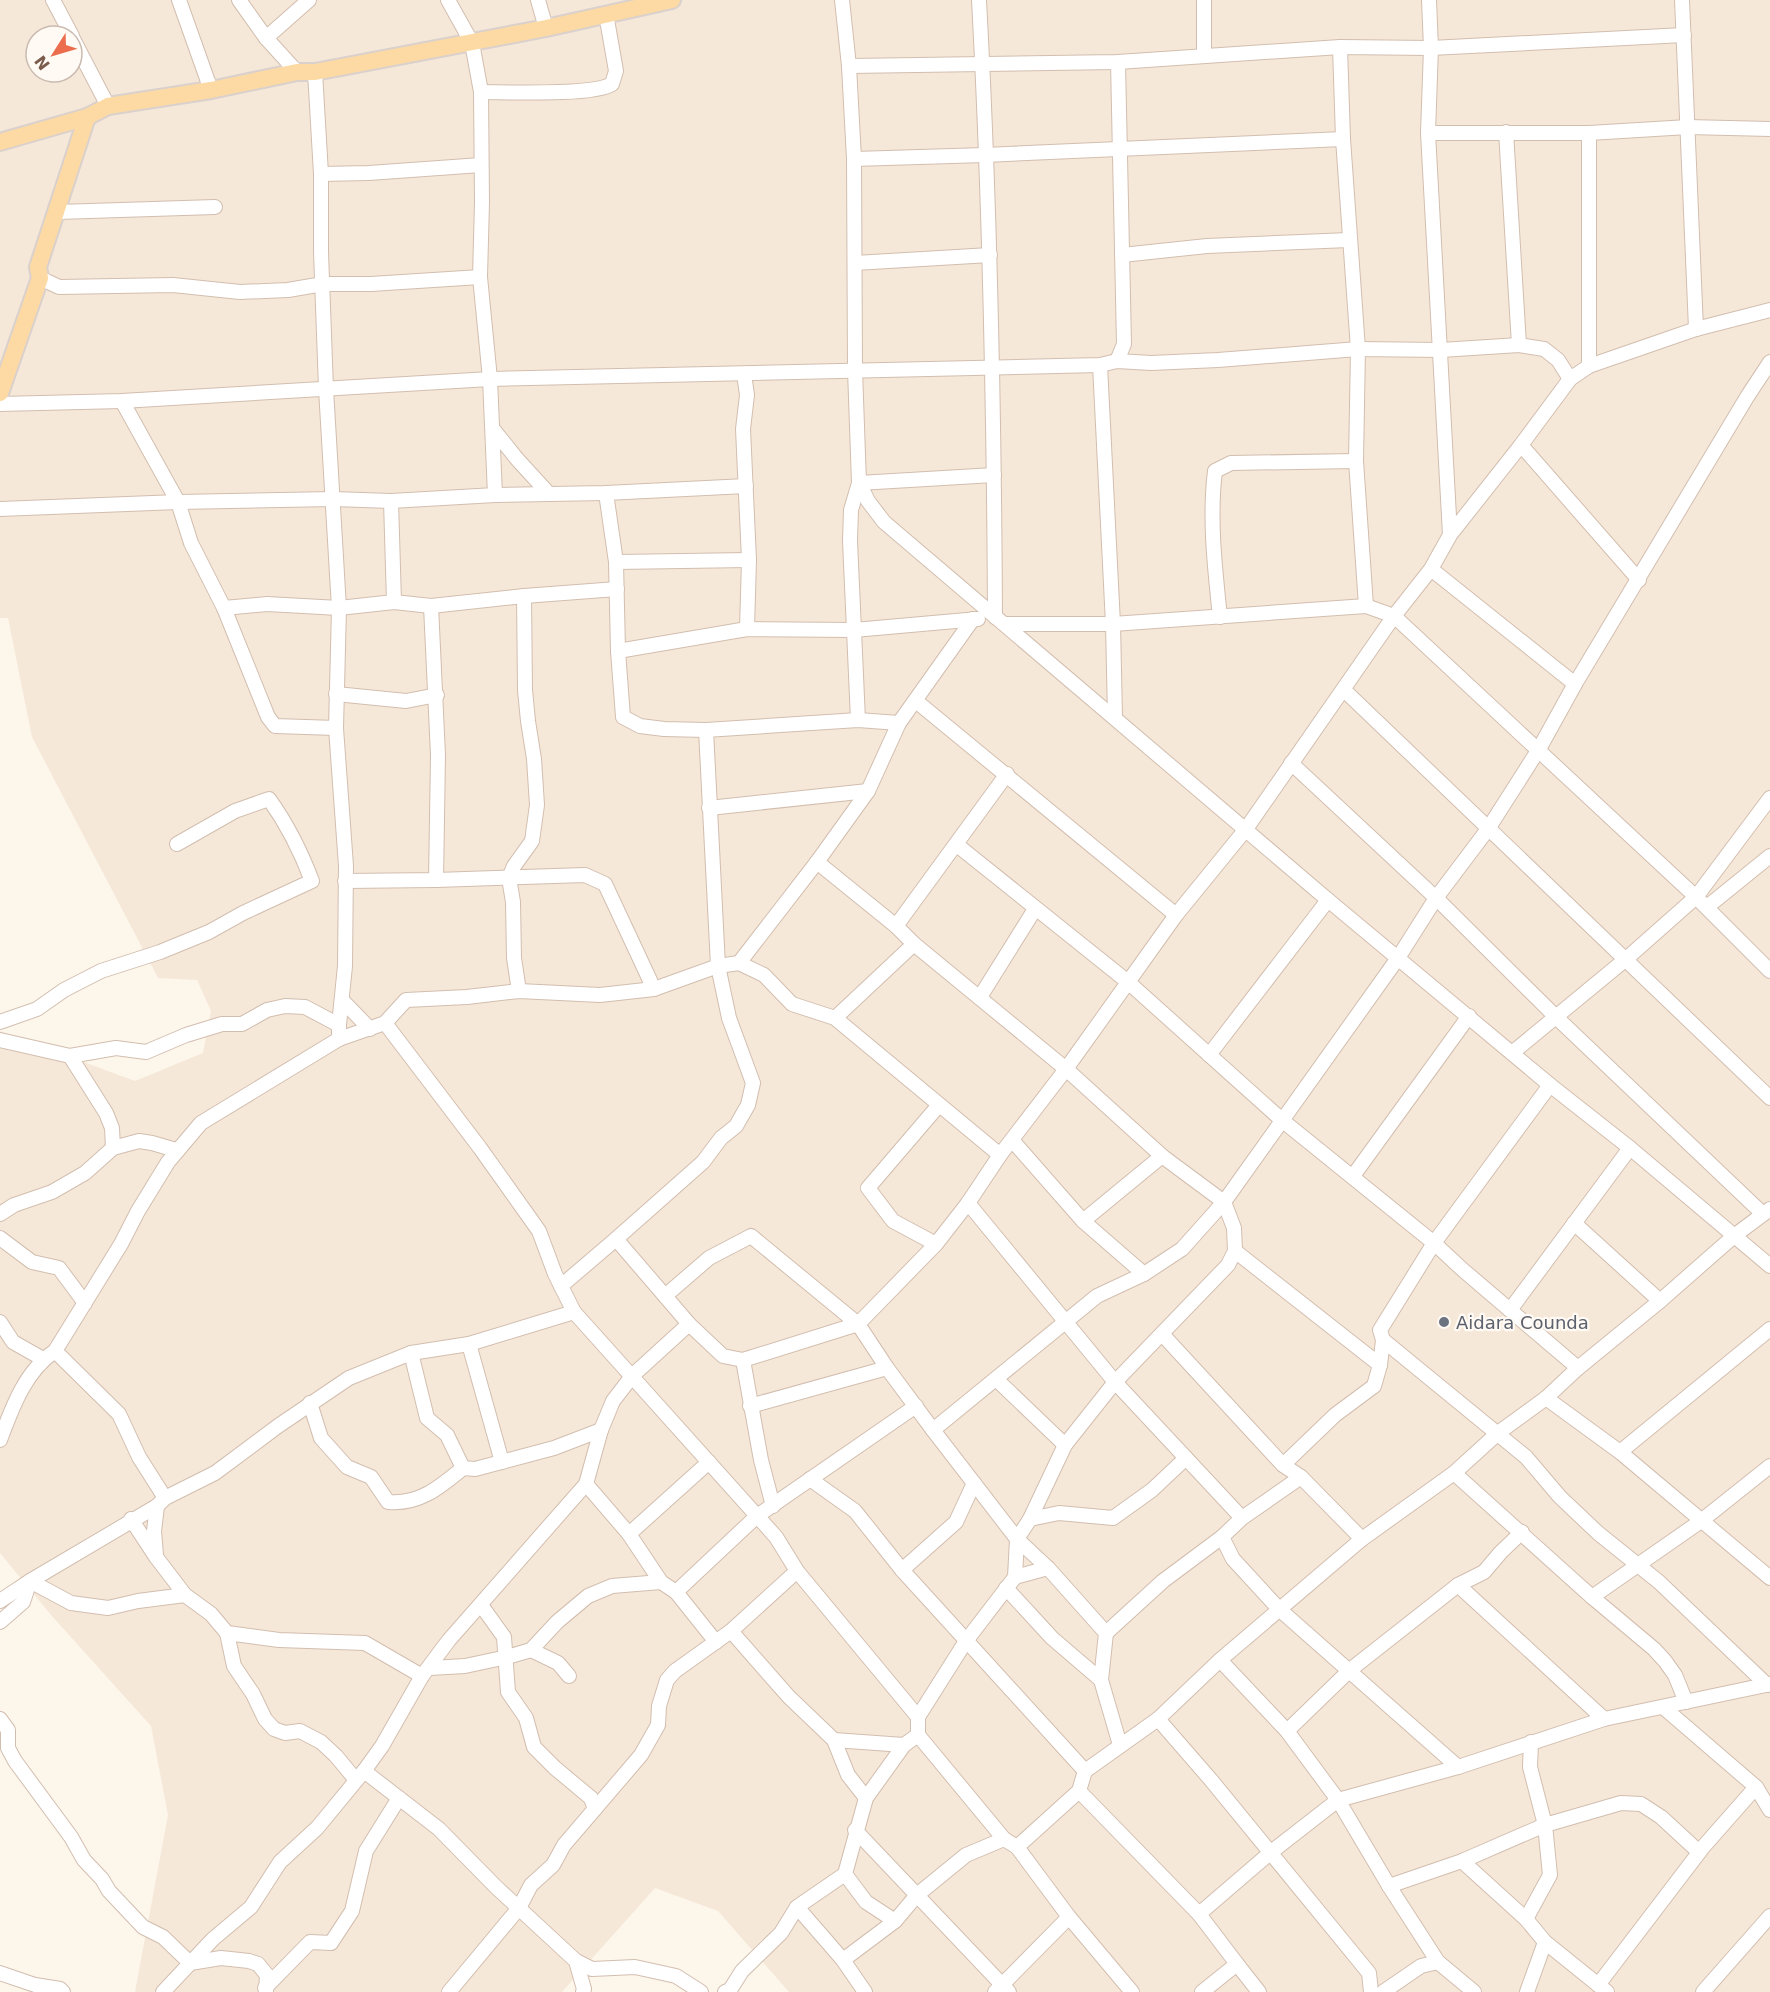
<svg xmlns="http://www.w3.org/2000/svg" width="1770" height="1992" font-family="'DejaVu Sans',sans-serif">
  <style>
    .residential { fill: #f6e8d9; fill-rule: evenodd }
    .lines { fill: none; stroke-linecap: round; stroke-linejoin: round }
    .minor-casing { stroke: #d2beaf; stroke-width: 16 }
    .major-casing { stroke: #dad1cd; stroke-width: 20 }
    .minor { stroke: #fff; stroke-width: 14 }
    .major { stroke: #fddaa3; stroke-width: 16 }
    .worship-dot { fill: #6b7280; stroke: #fffaf3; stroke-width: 2 }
    .labels { text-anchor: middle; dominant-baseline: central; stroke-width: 4.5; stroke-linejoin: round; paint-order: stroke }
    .worship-label { font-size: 18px; fill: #5b616d; stroke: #fffaf3; text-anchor: start }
  </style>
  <rect width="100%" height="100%" fill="#fdf6eb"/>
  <path class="residential" d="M0,0H1770V1992H789L718,1911L655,1888L562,1992H135L168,1815L151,1726L51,1615L0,1553V1031L135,1081L203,1053L211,1011L197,980L158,978L32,737L8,618H0ZM36,36H72V72H36Z"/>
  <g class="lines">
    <g class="minor-casing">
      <g id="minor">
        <path d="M53,0L72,36"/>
        <path d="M179,0L211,90"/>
        <path d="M239,0L266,38L297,72"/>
        <path d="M448,0L472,43L481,92L482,202L480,277L490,379L495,495"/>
        <path d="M538,0L546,28"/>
        <path d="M842,0L849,66L854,159L855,370L859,483L868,501L884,522L1328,900L1550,1085L1630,1148L1770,1266"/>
        <path d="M979,0C990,205 994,411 995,617"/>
        <path d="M1204,0V56"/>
        <path d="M1429,0L1431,48L1428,133L1450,535"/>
        <path d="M1682,0L1696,329"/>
        <path d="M72,37L108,106"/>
        <path d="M266,38L309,0"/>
        <path d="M1340,47L1343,139L1358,349L1356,461L1366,606"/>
        <path d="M849,66L1118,62L1340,47L1431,48L1684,35"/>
        <path d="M315,72L321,174V252L326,389L339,608L336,728L346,866L345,966L339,1025V1039"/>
        <path d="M481,92C507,92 593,96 612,84L616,71L606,14"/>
        <path d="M1506,132L1519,345"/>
        <path d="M1428,133H1589L1688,127L1770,129"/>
        <path d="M1589,133V366"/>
        <path d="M854,159L985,155L1343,139"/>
        <path d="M321,174L369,173L481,165"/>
        <path d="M58,212L215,207"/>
        <path d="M1122,255L1207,246L1349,240"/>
        <path d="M855,263L990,255"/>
        <path d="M40,278L59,287L173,285L240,292L288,290L323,284H371L480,277"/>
        <path d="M1117,361L1124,344L1118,62"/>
        <path d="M1100,365L1113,624L1115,717"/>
        <path d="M744,374L747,395L743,429L749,560L747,629"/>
        <path d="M122,401L178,502L191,543L224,608L268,717L275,726L336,728"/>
        <path d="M0,404L122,401L490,379L1100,365L1117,361L1151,363L1218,360L1358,349L1441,350L1519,345L1544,349L1558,360L1570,379"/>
        <path d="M493,429L517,459L549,494"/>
        <path d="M1521,445L1639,580"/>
        <path d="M606,493L616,562L618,651L623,717L640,726L664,729L706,730L858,720L899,723"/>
        <path d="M391,501L394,602"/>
        <path d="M0,509L178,502L333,499L391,501L495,495L606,493L746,486"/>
        <path d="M616,562L749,560"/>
        <path d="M1431,569L1575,684"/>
        <path d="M431,606L438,755L436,880"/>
        <path d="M224,608L267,604L339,608L394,602L431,606L524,596L617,589"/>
        <path d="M1220,617C1215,569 1209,519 1215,471L1231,463L1356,461"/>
        <path d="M1004,624H1113L1366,606L1394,616L1696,897L1770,971"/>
        <path d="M618,651L747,629L854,630L978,619"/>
        <path d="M1344,690L1770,1098"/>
        <path d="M336,694L406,701L437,695"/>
        <path d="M916,701L1176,915"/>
        <path d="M858,720L850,541L851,510L859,483L994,475"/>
        <path d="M1291,763L1436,898L1556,1017L1763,1214"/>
        <path d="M709,808L868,791"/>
        <path d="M957,845L1128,982L1283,1121L1434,1243L1463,1270L1578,1368"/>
        <path d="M817,862L896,926L914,944L1066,1069L1162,1156L1224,1202L1234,1228L1235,1251L1228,1265L1115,1382L1065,1445L1030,1519L1017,1539L1015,1577L966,1641L918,1717V1735L1004,1839L1017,1847"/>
        <path d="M345,881L436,880L585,875L605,884L654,989"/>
        <path d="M1707,907L1770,856"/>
        <path d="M896,926L1007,774"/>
        <path d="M739,963L764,975L792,1004L835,1018L1000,1155"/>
        <path d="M519,991L514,958L513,902L509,878L514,866L532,841L537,805L534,759L528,721L525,690L524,596"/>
        <path d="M980,997L1035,909"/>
        <path d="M342,1000L370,1029"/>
        <path d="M835,1018L914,944"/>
        <path d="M0,1022L37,1009L64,990L101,971L160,952L209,932L243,913L312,881C301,852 287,824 269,799L235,811L177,844"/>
        <path d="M385,1023L480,1148L539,1231L555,1274L574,1312"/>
        <path d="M0,1040L70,1056L116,1048L146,1052L186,1035L222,1024H242L267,1010L285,1006L305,1007L339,1025"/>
        <path d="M1512,1053L1626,959L1696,897L1770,798"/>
        <path d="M1209,1055L1328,900"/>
        <path d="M70,1056L106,1113L112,1128L113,1148"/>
        <path d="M1012,1140L1083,1221L1144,1274"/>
        <path d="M1353,1176L1469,1016"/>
        <path d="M968,1203L1115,1382L1242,1518"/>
        <path d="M0,1214L14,1205L52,1192L85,1173L113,1148L139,1141L152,1143L176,1150"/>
        <path d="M1083,1221L1162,1156"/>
        <path d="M1574,1223L1660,1301"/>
        <path d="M0,1238L32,1262L59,1268L85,1303"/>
        <path d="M936,1244L893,1221L868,1188L939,1105"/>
        <path d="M1235,1251L1380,1365"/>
        <path d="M561,1286L616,1239"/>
        <path d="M665,1296L616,1239L703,1162L721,1138L736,1126L748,1105L753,1083L729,1018L718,966L706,730"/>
        <path d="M1510,1310L1630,1148"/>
        <path d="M0,1322L13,1342L43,1359"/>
        <path d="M1162,1334L1283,1465L1301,1477L1362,1539"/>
        <path d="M1383,1340L1526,1457L1560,1497L1598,1533L1659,1582L1767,1685"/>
        <path d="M469,1344L502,1462"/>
        <path d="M55,1351L119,1414L139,1457L165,1498"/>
        <path d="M411,1353L427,1418L447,1435L463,1468L475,1469L554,1448L601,1430"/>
        <path d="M743,1360L761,1460L773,1506"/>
        <path d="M996,1379L1065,1445"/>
        <path d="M1546,1398L1620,1452L1770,1578"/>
        <path d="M310,1403L321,1438L347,1467L371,1477L388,1502C419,1505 440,1487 463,1468"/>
        <path d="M750,1406L887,1368"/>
        <path d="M933,1430L1097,1296L1144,1274L1182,1249L1224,1202L1398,958L1436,898L1488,829L1539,749L1575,684L1747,397L1770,362"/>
        <path d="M0,1440C12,1408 25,1371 55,1351L121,1244L138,1211L168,1162L201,1123L339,1039L385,1023L406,1000L467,997L519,991L600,995L654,989L718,966L739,963L817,862L868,791L899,723L973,619"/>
        <path d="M1620,1452L1770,1329"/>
        <path d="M1283,1465L1335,1415L1374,1386L1380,1365L1383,1340L1380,1330L1434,1243L1550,1085"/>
        <path d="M1454,1473L1592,1597L1654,1649L1665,1661L1675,1675L1686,1702"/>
        <path d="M1301,1477L1242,1518L1222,1537L1233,1559L1279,1609L1458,1767"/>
        <path d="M810,1479L855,1511L902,1570L1085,1771"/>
        <path d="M586,1484L629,1534L661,1582L676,1592L757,1516L916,1406"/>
        <path d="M131,1519L156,1557L185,1595L211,1614L227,1633L279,1640L365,1643L422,1676"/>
        <path d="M1030,1519L1059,1513L1113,1518L1152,1490L1186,1458"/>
        <path d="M629,1534L709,1462"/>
        <path d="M156,1555L154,1531L157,1506"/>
        <path d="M902,1570L956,1522L974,1483"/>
        <path d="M1015,1577L1048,1568"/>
        <path d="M1458,1585L1604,1719"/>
        <path d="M1006,1588L1052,1638L1101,1680"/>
        <path d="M676,1592L716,1642"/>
        <path d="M1592,1597L1701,1521L1770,1466"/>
        <path d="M0,1601L30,1581L157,1506L165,1498L215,1473L278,1426L349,1378L411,1353L469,1344L574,1312L776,1537L797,1571L918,1717"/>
        <path d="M481,1605L504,1637L508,1692L526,1718L534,1747L555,1768L591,1798L595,1809"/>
        <path d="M0,1622L23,1602L30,1581L71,1603L108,1608L138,1601L185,1595"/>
        <path d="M731,1631L789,1697L834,1740L848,1775L866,1798"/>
        <path d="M227,1633L234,1666L253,1694L265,1719L274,1729L285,1733L300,1731L321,1742L336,1756L356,1780"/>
        <path d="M1106,1633L1163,1581L1222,1537"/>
        <path d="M531,1650L558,1663L569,1676"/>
        <path d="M430,1668L465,1666L507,1657L531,1650L557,1622L588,1596L612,1586L661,1582"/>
        <path d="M1663,1707L1756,1787L1770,1810"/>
        <path d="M0,1719L8,1730V1748L15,1761L71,1837L84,1860L102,1879L109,1891L143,1927L163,1937L190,1963"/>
        <path d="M1158,1719L1211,1780L1369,1973L1371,1992"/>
        <path d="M1287,1731L1350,1670L1458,1585L1484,1572L1501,1552L1522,1532"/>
        <path d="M834,1740L904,1745"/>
        <path d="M1120,1745L1101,1680L1106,1633L1048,1568L1017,1539L933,1430L887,1368L858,1324L751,1236L709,1258L665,1296L689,1324L723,1356L743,1360L858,1324L936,1244L968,1203L1000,1155L1066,1069L1176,915L1246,829L1394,616L1431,569L1450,535L1521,445L1570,379L1589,366L1696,329L1770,310"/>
        <path d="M364,1771L439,1829L496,1887L576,1961L584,1989L583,1992"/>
        <path d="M1079,1791L1199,1914L1237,1964L1202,1992"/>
        <path d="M855,1830L1009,1992"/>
        <path d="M1462,1861L1526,1919L1545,1942L1607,1992"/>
        <path d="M1389,1886L1462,1861L1545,1825L1621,1803L1641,1804L1661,1817L1699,1852"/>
        <path d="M797,1907L843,1960L865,1992"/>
        <path d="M1199,1914L1270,1853L1338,1800L1287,1731L1220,1660"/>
        <path d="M1526,1919L1550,1875L1545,1825L1530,1767L1531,1742"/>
        <path d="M895,1921L866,1902L845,1874L866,1798L904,1745L918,1735"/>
        <path d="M843,1960L895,1921L917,1895L966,1855L1004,1839"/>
        <path d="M576,1961L592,1969L635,1967L676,1976L701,1992"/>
        <path d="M190,1963L221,1958L249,1961L258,1964L267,1975L266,1991"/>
        <path d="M1237,1964L1259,1992"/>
        <path d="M0,1973L35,1985L60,1989L63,1992"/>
        <path d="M1598,1985L1704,1846L1756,1787"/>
        <path d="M265,1988L310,1942L331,1943L352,1911L366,1851L399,1798"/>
        <path d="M163,1992L213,1939L251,1907L280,1862L317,1828L364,1771L382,1746L422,1676L449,1640L586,1484L601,1430L613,1401L633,1375L689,1324"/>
        <path d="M449,1992L519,1908L531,1885L553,1865L564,1845L641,1755L658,1725L659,1706L667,1680L675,1671L731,1631L797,1571"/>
        <path d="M725,1992L730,1990L742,1971L781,1933L797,1907L845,1874"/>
        <path d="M995,1992L1069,1917"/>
        <path d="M1132,1992L1069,1917L1017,1847L1079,1791L1085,1771L1158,1719L1220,1660L1362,1539L1454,1473L1498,1433L1546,1398L1578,1368L1660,1301L1734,1236L1770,1209"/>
        <path d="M1383,1992L1421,1966L1438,1962"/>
        <path d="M1474,1992L1438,1962L1389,1886L1338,1800L1458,1767L1604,1719L1770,1684"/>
        <path d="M1527,1992L1545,1942"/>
        <path d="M1703,1992L1770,1916"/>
      </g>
    </g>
    <g class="major-casing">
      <g id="major">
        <path d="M0,142L87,117L108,106L211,90L297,72H315L546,28L672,0"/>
        <path d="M0,393L40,278L38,267L87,117"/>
      </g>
    </g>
    <use href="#minor" class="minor"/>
    <use href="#major" class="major"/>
  </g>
  <circle class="worship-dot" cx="1444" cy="1322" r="6"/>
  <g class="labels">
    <g class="worship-label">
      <text x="1456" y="1322">Aidara Counda</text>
    </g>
  </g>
  <g transform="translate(54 54) rotate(233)"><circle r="28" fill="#fffaf3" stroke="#cabbb0" stroke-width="1.5"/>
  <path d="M0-4.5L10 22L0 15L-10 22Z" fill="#eb6d4d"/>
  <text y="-9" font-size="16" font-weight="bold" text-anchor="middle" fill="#7b5c4c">N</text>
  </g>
</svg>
